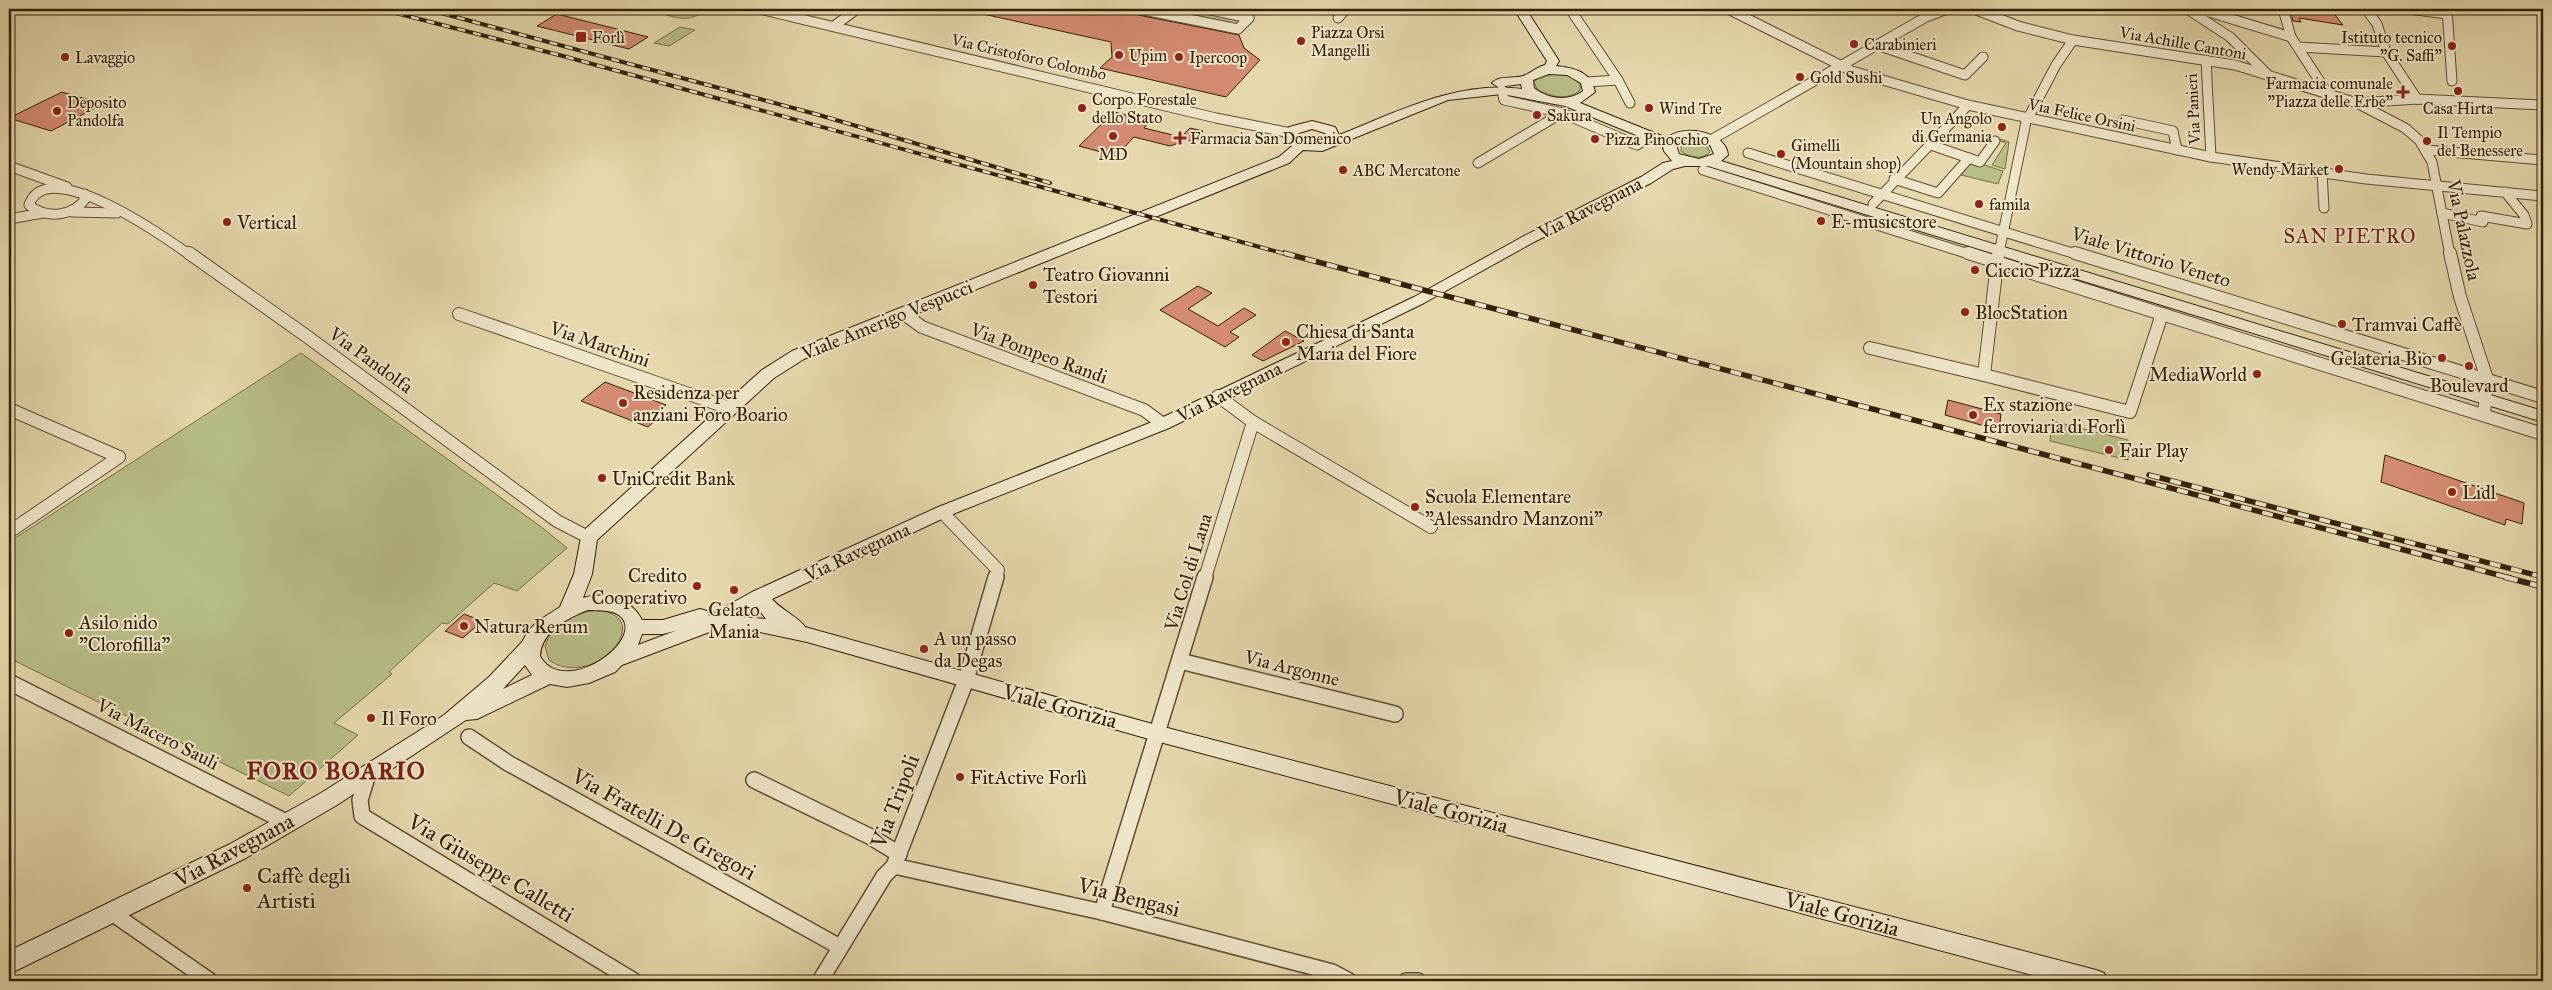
<svg xmlns="http://www.w3.org/2000/svg" width="2552" height="990" font-family="'IM FELL Great Primer',serif">
  <style>
    .green { fill: #b8be87; stroke: #766f48 }
    .building { fill: #d48b73; stroke: #35200a }
    .lines { fill: none; stroke-linecap: round; stroke-linejoin: round }
    .street-far2-casing { stroke: #614e32; stroke-width: 11 }
    .street-far1-casing { stroke: #614e32; stroke-width: 14 }
    .street-casing { stroke: #614e32; stroke-width: 18 }
    .secondary-casing { stroke: #35200a; stroke-width: 2 }
    .street-far2 { stroke: #eee6c9; stroke-width: 9 }
    .street-far1 { stroke: #eee6c9; stroke-width: 12 }
    .street { stroke: #eee6c9; stroke-width: 15 }
    .secondary { fill: #eee6c9; fill-rule: evenodd }
    .rail-far2-casing { stroke: #35200a; stroke-width: 4 }
    .rail-far1-casing { stroke: #35200a; stroke-width: 5.5 }
    .rail-casing { stroke: #35200a; stroke-width: 6 }
    .rail-far2 { stroke: #eee6c9; stroke-width: 2.5; stroke-dasharray: 8; stroke-linecap: butt }
    .rail-far1 { stroke: #eee6c9; stroke-width: 4; stroke-dasharray: 11; stroke-linecap: butt }
    .rail { stroke: #eee6c9; stroke-width: 4.5; stroke-dasharray: 13; stroke-linecap: butt }
    .poi-dot { fill: #8f2418; stroke: #eee6c9; stroke-width: 2 }
    .labels { text-anchor: middle; dominant-baseline: central; stroke-width: 4; stroke-linejoin: round; paint-order: stroke }
    .far-poi-label { font-size: 16px; fill: #35200a; stroke: #eee6c9; text-anchor: start }
    .far-street-label { font-size: 16px; fill: #35200a; stroke: #eee6c9 }
    .street-label { font-size: 19px; fill: #35200a; stroke: #eee6c9 }
    .poi-label { font-size: 19px; fill: #35200a; stroke: #eee6c9; text-anchor: start }
    .neighbourhood-label { font-size: 20px; letter-spacing: 1px; fill: #7a1f14; stroke: #eee6c9 }
    .near-street-label { font-size: 22px; fill: #35200a; stroke: #eee6c9 }
    .near-poi-label { font-size: 22px; fill: #35200a; stroke: #eee6c9; text-anchor: start }
    .district-label { font-size: 24px; font-weight: bold; letter-spacing: 1px; fill: #7a1f14; stroke: #eee6c9 }
  </style>
  <rect width="100%" height="100%" fill="#e5d8ac"/>
  <filter id="stains"><feTurbulence type="fractalNoise" baseFrequency=".004" numOctaves="4"/><feColorMatrix values="0 0 0 0 .2 0 0 0 0 .09 0 0 0 0 .02 0 0 0 .5 -.17"/></filter>
  <radialGradient id="worn" r=".72"><stop offset=".6" stop-color="#630" stop-opacity="0"/><stop offset="1" stop-color="#630" stop-opacity=".3"/></radialGradient>
  <g class="green">
    <path d="M672,9H703V12C690,21 681,19 666,15V13Z"/>
    <path d="M1165,9H1194L1239,19L1240,22L1237,24Z"/>
    <path d="M680,27L695,30L669,46L654,43Z"/>
    <path d="M1554,73L1570,76L1580,84V90C1569,101 1549,97 1537,89L1534,82L1537,78Z"/>
    <path d="M1985,134L2009,142L2005,169L1992,165L2006,143L1984,136Z"/>
    <path d="M1693,141L1706,145L1710,152C1702,160 1690,158 1681,151V144Z"/>
    <path d="M1972,161L2003,171L1998,184L1961,175Z"/>
    <path d="M301,353L544,529L567,548L517,591L494,583L448,624L442,623L389,672L392,674L334,723L358,735L289,796L9,658V542Z"/>
    <path d="M2052,421L2128,440V460L2050,441Z"/>
    <path d="M594,610C661,614 595,692 549,660L545,646C552,624 572,614 594,610Z"/>
  </g>
  <g class="building">
    <path d="M984,9H1119L1133,12L1138,15L1239,35L1244,48L1260,60L1226,97L1100,68L1112,57L1111,42L983,14Z"/>
    <path d="M2290,9L2332,11L2343,25L2299,18L2301,22L2293,21Z"/>
    <path d="M557,14L613,28L648,37L629,49L537,26Z"/>
    <path d="M62,92L103,104L51,131L9,118Z"/>
    <path d="M1114,112L1150,121L1144,128L1181,137L1190,128L1203,131L1194,142L1187,140L1170,146L1134,137L1116,156L1079,146Z"/>
    <path d="M1198,286L1212,293L1188,309L1218,326L1244,308L1256,315L1230,332L1239,337L1225,347L1160,310Z"/>
    <path d="M1285,331L1304,341L1263,361L1252,355Z"/>
    <path d="M605,382L666,405L653,416L658,418L648,427L581,401Z"/>
    <path d="M1948,400L2001,414L1999,430L1945,415Z"/>
    <path d="M2385,455L2524,503L2522,524L2506,519L2505,525L2381,482Z"/>
    <path d="M464,614L482,621L463,638L445,631Z"/>
  </g>
  <g class="lines">
    <g class="street-far2-casing">
      <g id="street-far2">
        <path d="M627,9H642"/>
        <path d="M759,9L1216,118L1291,133"/>
        <path d="M1139,9L1238,29L1249,18"/>
        <path d="M1206,9L1249,18"/>
        <path d="M1570,9L1618,80L1630,103"/>
        <path d="M1728,9L1852,71L1968,105L2211,157L2366,179L2543,196"/>
        <path d="M1974,9L2018,26L2073,40L2235,65L2357,103L2405,128L2419,140L2432,162L2450,255"/>
        <path d="M2187,9L2230,37L2267,74"/>
        <path d="M2199,9L2291,37"/>
        <path d="M2283,9L2291,37L2328,94"/>
        <path d="M2366,9L2377,24L2386,52L2417,99"/>
        <path d="M2408,9L2447,14"/>
        <path d="M2447,9L2452,81"/>
        <path d="M1338,18L1346,9"/>
        <path d="M834,26L857,9"/>
        <path d="M1877,45L1965,75L1983,57"/>
        <path d="M2299,47L2386,52"/>
        <path d="M2206,60L2211,157"/>
        <path d="M1587,82L1618,80"/>
        <path d="M1502,90L1504,100L1562,113L1637,145L1651,136"/>
        <path d="M2357,103L2417,99L2543,105"/>
        <path d="M2123,120L2173,131L2177,150"/>
        <path d="M1711,140L1926,17L1947,9"/>
        <path d="M1931,145L1980,162L1995,141"/>
        <path d="M2427,150L2543,160"/>
        <path d="M1748,153L2079,255"/>
        <path d="M1478,163L1562,113"/>
        <path d="M9,166L67,187"/>
        <path d="M1703,170L1972,255"/>
        <path d="M2322,173L2324,208"/>
        <path d="M1894,179L1938,193L1969,158"/>
        <path d="M85,194L86,198C73,217 46,219 29,205C47,153 166,238 190,255"/>
        <path d="M1873,204L1968,105"/>
        <path d="M72,212L117,213"/>
        <path d="M2442,213L2483,222L2481,216L2527,224L2524,215L2505,192"/>
        <path d="M9,219L43,213"/>
        <path d="M2000,248L2026,122L2056,65L2073,40"/>
      </g>
    </g>
    <g class="street-far1-casing">
      <g id="street-far1">
        <path d="M189,253L305,335L557,521L588,537"/>
        <path d="M1968,253L2543,434"/>
        <path d="M2075,253L2543,397"/>
        <path d="M2450,253L2460,297L2487,379L2484,415"/>
        <path d="M459,314L729,408"/>
        <path d="M904,314L922,327L1144,410L1163,424"/>
        <path d="M1870,348L1984,375L1998,255"/>
        <path d="M1984,375L2130,412L2162,314"/>
        <path d="M1218,396L1253,422L1431,527"/>
        <path d="M9,409L119,457"/>
        <path d="M942,512L998,570L996,578"/>
        <path d="M9,532L119,457"/>
        <path d="M1205,578L1253,422"/>
      </g>
    </g>
    <g class="street-casing">
      <g id="street">
        <path d="M1180,661L1395,714"/>
        <path d="M9,682L288,823"/>
        <path d="M469,737L508,763L840,947"/>
        <path d="M368,774L360,800L362,816L634,981"/>
        <path d="M754,780L871,837L899,854"/>
        <path d="M894,866L1102,912L1332,972L1349,981"/>
        <path d="M1102,912L1205,577"/>
        <path d="M112,913L210,981"/>
        <path d="M820,981L884,876L894,866L966,680L996,577"/>
        <path d="M1406,981H1418"/>
      </g>
    </g>
    <g class="secondary-casing">
      <path id="secondary" d="M1514,9H1526L1559,61L1556,66C1575,68 1591,72 1595,92L1580,103L1667,138C1682,124 1726,131 1728,155L1721,161L2543,411V422L1708,166H1685L1673,169L1651,183L1534,242L1424,303L1169,428L948,516L772,599C781,610 800,618 805,627L1156,725L2096,970L2104,973L2108,981H2055L1156,741L807,642L760,632L712,631L622,665L615,672L589,683L567,687L550,684L477,719L466,720L337,805L246,858L9,974V951L230,844L321,793L444,715L489,677L522,642L529,630L538,621L560,607L574,574L582,532L762,370L792,351L1279,157L1292,146L1283,137L1289,127L1312,121L1335,127L1339,135C1397,112 1458,80 1522,89L1521,84L1498,87L1492,83C1499,75 1514,79 1523,76C1531,73 1537,67 1545,65L1547,61ZM1549,74L1567,75L1581,83L1583,91C1568,102 1548,99 1534,88L1533,80ZM1502,94L1565,106L1663,146L1664,151L1672,161L1663,163L1641,177L1524,236L1414,297L1157,420L936,508L752,592L709,616L707,611L700,609L663,620H642C632,599 604,591 583,598L592,574L597,540L774,378L804,359L1289,163L1303,150L1322,151L1448,100ZM1312,129L1325,133L1327,137C1319,147 1306,144 1297,136L1299,133ZM1688,139L1710,145L1714,154L1699,159L1679,154L1676,145L1680,141ZM757,607L766,619L739,617ZM588,610C599,611 615,609 622,618C643,643 563,698 540,656C541,632 567,618 588,610ZM675,631L638,645L642,634H663ZM525,665L532,675L503,689Z"/>
    </g>
    <use href="#street-far2" class="street-far2"/>
    <use href="#street-far1" class="street-far1"/>
    <use href="#street" class="street"/>
    <use href="#secondary" class="secondary"/>
    <g class="rail-far2-casing">
      <g id="rail-far2">
        <path d="M380,9L563,56L1289,255"/>
        <path d="M426,9L819,115L1050,183"/>
      </g>
    </g>
    <g class="rail-far1-casing">
      <g id="rail-far1">
        <path d="M1284,253L2510,578"/>
        <path d="M2149,475L2543,577"/>
      </g>
    </g>
    <g class="rail-casing">
      <path id="rail" d="M2505,577L2543,587"/>
    </g>
    <use href="#rail-far2" class="rail-far2"/>
    <use href="#rail-far1" class="rail-far1"/>
    <use href="#rail" class="rail"/>
  </g>
  <g class="poi-dot">
    <rect x="575" y="31" width="12" height="12" rx="2.5"/>
    <circle cx="1301" cy="41" r="5"/>
    <circle cx="1854" cy="44" r="5"/>
    <circle cx="2452" cy="46" r="5"/>
    <circle cx="1119" cy="55" r="5"/>
    <circle cx="65" cy="57" r="5"/>
    <circle cx="1179" cy="57" r="5"/>
    <circle cx="1800" cy="77" r="5"/>
    <circle cx="2458" cy="91" r="5"/>
    <path d="M2400.5 84.5h5v5h5v5h-5v5h-5v-5h-5v-5h5z"/>
    <circle cx="1082" cy="108" r="5"/>
    <circle cx="1649" cy="108" r="5"/>
    <circle cx="57" cy="111" r="5"/>
    <circle cx="1537" cy="115" r="5"/>
    <circle cx="2002" cy="127" r="5"/>
    <circle cx="1113" cy="136" r="5"/>
    <path d="M1177.5 130.5h5v5h5v5h-5v5h-5v-5h-5v-5h5z"/>
    <circle cx="1595" cy="139" r="5"/>
    <circle cx="2427" cy="141" r="5"/>
    <circle cx="1781" cy="154" r="5"/>
    <circle cx="2339" cy="169" r="5"/>
    <circle cx="1343" cy="170" r="5"/>
    <circle cx="1979" cy="204" r="5"/>
    <circle cx="1821" cy="221" r="5"/>
    <circle cx="227" cy="222" r="5"/>
    <circle cx="1975" cy="270" r="5"/>
    <circle cx="1033" cy="285" r="5"/>
    <circle cx="1965" cy="312" r="5"/>
    <circle cx="2342" cy="324" r="5"/>
    <circle cx="1286" cy="342" r="5"/>
    <circle cx="2442" cy="358" r="5"/>
    <circle cx="2469" cy="366" r="5"/>
    <circle cx="2257" cy="374" r="5"/>
    <circle cx="623" cy="403" r="5"/>
    <circle cx="1973" cy="415" r="5"/>
    <circle cx="2109" cy="450" r="5"/>
    <circle cx="602" cy="478" r="5"/>
    <circle cx="2452" cy="492" r="5"/>
    <circle cx="1415" cy="507" r="5"/>
    <circle cx="697" cy="586" r="5"/>
    <circle cx="734" cy="590" r="5"/>
    <circle cx="464" cy="626" r="5"/>
    <circle cx="69" cy="633" r="5"/>
    <circle cx="924" cy="649" r="5"/>
    <circle cx="371" cy="718" r="5"/>
    <circle cx="960" cy="777" r="5"/>
    <circle cx="247" cy="888" r="5"/>
  </g>
  <g class="labels">
    <g class="far-poi-label">
      <text x="1311" y="32">Piazza Orsi<tspan x="1311" dy="18">Mangelli</tspan></text>
      <text x="592" y="37">Forlì</text>
      <text x="2442" y="37" text-anchor="end">Istituto tecnico<tspan x="2442" dy="18">"G. Saffi"</tspan></text>
      <text x="1864" y="44">Carabinieri</text>
      <text x="1129" y="55">Upim</text>
      <text x="75" y="57">Lavaggio</text>
      <text x="1189" y="57">Ipercoop</text>
      <text x="1810" y="77">Gold Sushi</text>
      <text x="2393" y="83" text-anchor="end">Farmacia comunale<tspan x="2393" dy="18">"Piazza delle Erbe"</tspan></text>
      <text x="1092" y="99">Corpo Forestale<tspan x="1092" dy="18">dello Stato</tspan></text>
      <text x="67" y="102">Deposito<tspan x="67" dy="18">Pandolfa</tspan></text>
      <text x="1659" y="108">Wind Tre</text>
      <text x="2458" y="108" text-anchor="middle">Casa Hirta</text>
      <text x="1547" y="115">Sakura</text>
      <text x="1992" y="118" text-anchor="end">Un Angolo<tspan x="1992" dy="18">di Germania</tspan></text>
      <text x="2437" y="132">Il Tempio<tspan x="2437" dy="18">del Benessere</tspan></text>
      <text x="1190" y="138">Farmacia San Domenico</text>
      <text x="1605" y="139">Pizza Pinocchio</text>
      <text x="1791" y="145">Gimelli<tspan x="1791" dy="18">(Mountain shop)</tspan></text>
      <text x="1113" y="154" text-anchor="middle">MD</text>
      <text x="2329" y="169" text-anchor="end">Wendy Market</text>
      <text x="1353" y="170">ABC Mercatone</text>
      <text x="1989" y="204">famila</text>
    </g>
    <g class="far-street-label">
      <text transform="translate(2183 43) rotate(10)">Via Achille Cantoni</text>
      <text transform="translate(1029 57) rotate(13)">Via Cristoforo Colombo</text>
      <text transform="translate(2193 109) rotate(-93)">Via Panieri</text>
      <text transform="translate(2082 115) rotate(12)">Via Felice Orsini</text>
    </g>
    <g class="street-label">
      <text transform="translate(1590 208) rotate(-27)">Via Ravegnana</text>
      <text transform="translate(2464 230) rotate(78)">Via Palazzola</text>
      <text transform="translate(2151 257) rotate(17)">Viale Vittorio Veneto</text>
      <text transform="translate(887 320) rotate(-22)">Viale Amerigo Vespucci</text>
      <text transform="translate(600 344) rotate(19)">Via Marchini</text>
      <text transform="translate(1039 353) rotate(20)">Via Pompeo Randi</text>
      <text transform="translate(371 360) rotate(36)">Via Pandolfa</text>
      <text transform="translate(1229 392) rotate(-26)">Via Ravegnana</text>
      <text transform="translate(857 552) rotate(-25)">Via Ravegnana</text>
      <text transform="translate(1188 572) rotate(-73)">Via Col di Lana</text>
      <text transform="translate(1292 668) rotate(14)">Via Argonne</text>
      <text transform="translate(158 734) rotate(27)">Via Macero Sauli</text>
    </g>
    <g class="poi-label">
      <text x="1831" y="221">E-musicstore</text>
      <text x="237" y="222">Vertical</text>
      <text x="1985" y="270">Ciccio Pizza</text>
      <text x="1043" y="274">Teatro Giovanni<tspan x="1043" dy="22">Testori</tspan></text>
      <text x="1975" y="312">BlocStation</text>
      <text x="2352" y="324">Tramvai Caffè</text>
      <text x="1296" y="331">Chiesa di Santa<tspan x="1296" dy="22">Maria del Fiore</tspan></text>
      <text x="2432" y="358" text-anchor="end">Gelateria Bio</text>
      <text x="2247" y="374" text-anchor="end">MediaWorld</text>
      <text x="2469" y="385" text-anchor="middle">Boulevard</text>
      <text x="633" y="392">Residenza per<tspan x="633" dy="22">anziani Foro Boario</tspan></text>
      <text x="1983" y="404">Ex stazione<tspan x="1983" dy="22">ferroviaria di Forlì</tspan></text>
      <text x="2119" y="450">Fair Play</text>
      <text x="612" y="478">UniCredit Bank</text>
      <text x="2462" y="492">Lidl</text>
      <text x="1425" y="496">Scuola Elementare<tspan x="1425" dy="22">"Alessandro Manzoni"</tspan></text>
      <text x="687" y="575" text-anchor="end">Credito<tspan x="687" dy="22">Cooperativo</tspan></text>
      <text x="734" y="609" text-anchor="middle">Gelato<tspan x="734" dy="22">Mania</tspan></text>
      <text x="79" y="622">Asilo nido<tspan x="79" dy="22">"Clorofilla"</tspan></text>
      <text x="474" y="626">Natura Rerum</text>
      <text x="934" y="638">A un passo<tspan x="934" dy="22">da Degas</tspan></text>
      <text x="381" y="718">Il Foro</text>
      <text x="970" y="777">FitActive Forlì</text>
    </g>
    <g class="neighbourhood-label">
      <text x="2350" y="236">SAN PIETRO</text>
    </g>
    <g class="near-street-label">
      <text transform="translate(1060 706) rotate(15)">Viale Gorizia</text>
      <text transform="translate(895 801) rotate(-69)">Via Tripoli</text>
      <text transform="translate(1451 811) rotate(15)">Viale Gorizia</text>
      <text transform="translate(664 824) rotate(29)">Via Fratelli De Gregori</text>
      <text transform="translate(234 850) rotate(-28)">Via Ravegnana</text>
      <text transform="translate(491 868) rotate(31)">Via Giuseppe Calletti</text>
      <text transform="translate(1129 897) rotate(14)">Via Bengasi</text>
      <text transform="translate(1842 914) rotate(15)">Viale Gorizia</text>
    </g>
    <g class="near-poi-label">
      <text x="257" y="875">Caffè degli<tspan x="257" dy="25">Artisti</tspan></text>
    </g>
    <g class="district-label">
      <text x="336" y="771">FORO BOARIO</text>
    </g>
  </g>
  <rect width="2552" height="990" fill="none" stroke="#e5d8ac" stroke-width="30"/>
  <rect x="10" y="10" width="2532" height="970" fill="none" stroke="#35200a" stroke-width="2.5"/>
  <rect x="15" y="15" width="2522" height="960" fill="none" stroke="#35200a"/>
  <rect width="100%" height="100%" filter="url(#stains)"/>
  <rect width="100%" height="100%" fill="url(#worn)"/>
</svg>
